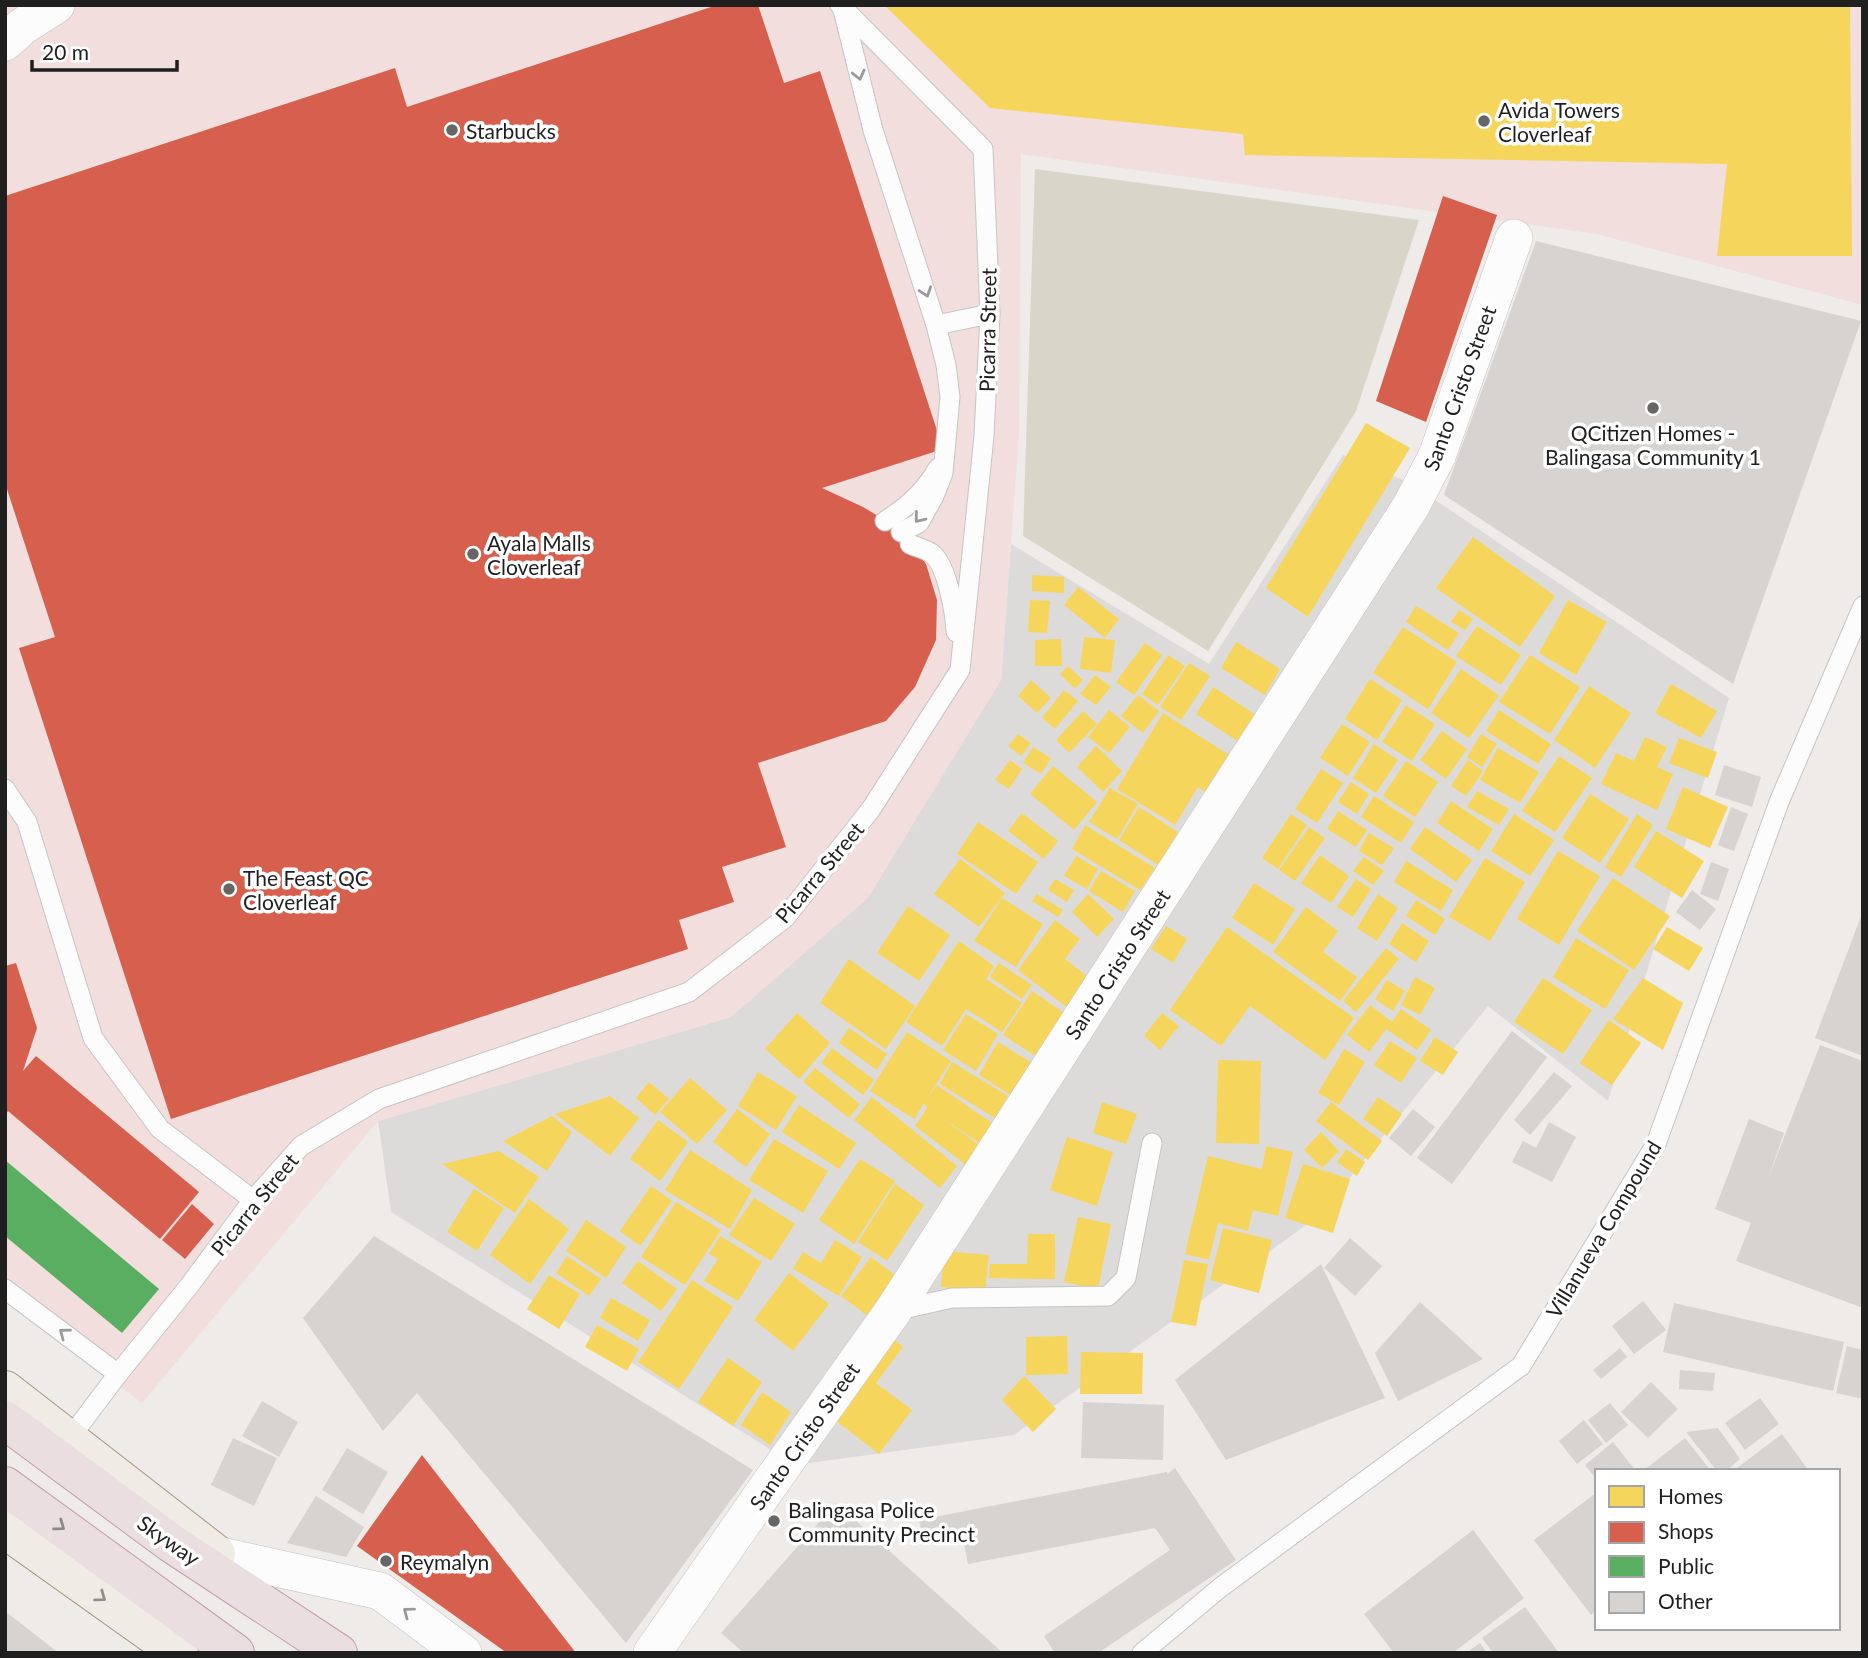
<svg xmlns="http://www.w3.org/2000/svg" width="1868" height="1658" font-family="Lato,sans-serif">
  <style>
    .residential { fill: #dddbd9 }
    .commercial { fill: #f1dedd }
    .construction { fill: #d8d6c9 }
    .homes { fill: #f6d55c }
    .shops { fill: #d6604d }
    .public { fill: #5aae61 }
    .building { fill: #d6d3d1 }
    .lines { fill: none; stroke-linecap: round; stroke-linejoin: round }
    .service-casing { stroke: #c6c5c4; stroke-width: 21 }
    .minor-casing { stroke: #c6c5c4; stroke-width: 38 }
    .primary-casing { stroke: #a59784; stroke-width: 40 }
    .motorway-casing { stroke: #c69cac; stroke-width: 40 }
    .service { stroke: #fcfcfc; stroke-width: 19 }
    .minor { stroke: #fcfcfc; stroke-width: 37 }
    .primary { stroke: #f1ebe5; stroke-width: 38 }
    .motorway { stroke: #ebdee1; stroke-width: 38 }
    .oneway { stroke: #999 }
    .oneway2 { stroke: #8f888a }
    .oneway3 { stroke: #928f8c }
    .poi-dot { fill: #676665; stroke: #fff; stroke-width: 2.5 }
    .labels { text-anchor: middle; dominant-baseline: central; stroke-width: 7; stroke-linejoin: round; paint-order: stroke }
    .poi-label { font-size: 21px; fill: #1f1f1f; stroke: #fff; text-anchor: start }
    .street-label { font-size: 21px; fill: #1f1f1f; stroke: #fff }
  </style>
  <rect width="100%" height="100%" fill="#eeebe8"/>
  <path class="residential" d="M1343,455L1410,483L1729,698L1608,1101L1488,1006L1320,1215L1014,1435L795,1465L391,1212L378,1121L731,1017L1001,680L1011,544L1209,664Z"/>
  <path class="commercial" d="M5,5H1863V305L1597,234L1021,154L1019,434L1001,680L868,898L731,1017L378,1121L142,1403L5,1299Z"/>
  <path class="construction" d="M1035,169L1419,220L1356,411L1208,651L1023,536Z"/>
  <g class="homes">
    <path d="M884,5H1850L1852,256H1717L1727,164L1245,155L1243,134L990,108Z"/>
    <path d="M1366,423L1410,448L1308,617L1266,588Z"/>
    <path d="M1473,537L1555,596L1520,647L1436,588Z"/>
    <path d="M1032,575L1064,577V593L1032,591Z"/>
    <path d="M1078,587L1119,619L1105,638L1064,605Z"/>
    <path d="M1030,600L1050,601L1047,633L1028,632Z"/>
    <path d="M1568,600L1607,622L1576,675L1539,653Z"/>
    <path d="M1416,606L1459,633L1448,650L1406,622Z"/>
    <path d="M1459,610L1473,619L1465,630L1451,622Z"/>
    <path d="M1477,626L1521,655L1501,685L1456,656Z"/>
    <path d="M1403,627L1457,662L1428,709L1373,673Z"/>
    <path d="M1084,637L1115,640L1111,673L1080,669Z"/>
    <path d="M1061,639L1062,666H1035V640Z"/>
    <path d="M1236,642L1280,669L1265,695L1221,668Z"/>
    <path d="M1145,643L1162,655L1134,695L1116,682Z"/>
    <path d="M1168,655L1185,666L1158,705L1142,694Z"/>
    <path d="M1530,655L1580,687L1550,734L1499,702Z"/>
    <path d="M1189,663L1210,676L1181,720L1160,707Z"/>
    <path d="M1068,666L1083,680L1075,689L1060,674Z"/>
    <path d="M1461,669L1499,695L1469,738L1431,713Z"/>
    <path d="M1095,675L1111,687L1096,705L1080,694Z"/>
    <path d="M1370,679L1402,700L1377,740L1345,719Z"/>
    <path d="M1031,680L1051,698L1037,713L1018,696Z"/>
    <path d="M1671,684L1717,711L1701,738L1655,713Z"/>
    <path d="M1589,686L1631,713L1595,768L1554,740Z"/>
    <path d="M1213,687L1256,715L1239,742L1196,714Z"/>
    <path d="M1064,690L1078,701L1055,729L1042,718Z"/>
    <path d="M1138,695L1159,711L1143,733L1121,716Z"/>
    <path d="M1406,705L1435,724L1412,761L1382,742Z"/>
    <path d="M1109,710L1130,727L1109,753L1088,737Z"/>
    <path d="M1499,710L1551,744L1538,764L1486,731Z"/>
    <path d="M1083,711L1097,724L1069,753L1056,740Z"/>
    <path d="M1163,713L1229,755L1205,792L1198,787L1175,825L1117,789Z"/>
    <path d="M1342,724L1370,742L1348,776L1320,758Z"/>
    <path d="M1442,731L1467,749L1446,779L1420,760Z"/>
    <path d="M1018,734L1031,743L1021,756L1008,746Z"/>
    <path d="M1481,734L1497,744L1482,767L1467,757Z"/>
    <path d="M1645,737L1667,747L1657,767L1673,774L1657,810L1601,784L1616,753L1634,761Z"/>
    <path d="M1679,738L1717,752L1708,778L1669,763Z"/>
    <path d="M1374,744L1398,760L1376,793L1353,778Z"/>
    <path d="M1096,746L1122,771L1103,792L1077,767Z"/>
    <path d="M1033,747L1051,758L1041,774L1023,763Z"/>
    <path d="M1498,748L1539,772L1520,803L1480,780Z"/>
    <path d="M1559,756L1592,778L1555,832L1522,811Z"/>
    <path d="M1010,760L1022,769L1009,789L995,780Z"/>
    <path d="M1468,760L1483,771L1466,796L1451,786Z"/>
    <path d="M1406,761L1438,782L1415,817L1383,796Z"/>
    <path d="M1053,766L1097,802L1074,830L1030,794Z"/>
    <path d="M1321,769L1343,783L1317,823L1295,809Z"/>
    <path d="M1351,782L1369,794L1357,814L1338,802Z"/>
    <path d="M1683,787L1728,807L1710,848L1666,829Z"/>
    <path d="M1110,788L1138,804L1117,839L1089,822Z"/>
    <path d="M1477,791L1509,809L1499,825L1467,807Z"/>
    <path d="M1590,794L1629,819L1600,863L1562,838Z"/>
    <path d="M1374,796L1414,822L1401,843L1361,817Z"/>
    <path d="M1451,801L1493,829L1479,851L1437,823Z"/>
    <path d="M1139,807L1178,832L1158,865L1119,840Z"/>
    <path d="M1338,811L1367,830L1356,847L1327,829Z"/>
    <path d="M1022,813L1058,841L1044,859L1008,831Z"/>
    <path d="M1291,814L1307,825L1278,869L1262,858Z"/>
    <path d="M1514,814L1554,840L1530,876L1491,851Z"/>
    <path d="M1637,814L1653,825L1621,877L1605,867Z"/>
    <path d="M978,822L1038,862L1016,894L957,854Z"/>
    <path d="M1085,825L1155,868L1140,890L1072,849Z"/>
    <path d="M1309,827L1325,838L1295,881L1279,870Z"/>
    <path d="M1425,827L1472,860L1456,882L1410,849Z"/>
    <path d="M1656,831L1704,861L1682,898L1634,867Z"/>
    <path d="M1369,833L1394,848L1382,865L1359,851Z"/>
    <path d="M1558,851L1600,876L1559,945L1517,919Z"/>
    <path d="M1320,855L1349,876L1331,903L1301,883Z"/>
    <path d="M1076,856L1098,869L1087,889L1064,876Z"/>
    <path d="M1364,857L1384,871L1373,885L1353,871Z"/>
    <path d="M1485,858L1525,882L1490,941L1449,917Z"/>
    <path d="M960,859L1005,893L979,927L934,894Z"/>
    <path d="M1406,861L1453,890L1441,911L1394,882Z"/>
    <path d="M1101,871L1135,891L1123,912L1089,891Z"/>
    <path d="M1613,878L1670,916L1634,970L1577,931Z"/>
    <path d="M1055,879L1074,890L1067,902L1048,890Z"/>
    <path d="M1356,879L1371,889L1353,917L1337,907Z"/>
    <path d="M1254,883L1295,909L1273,945L1232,918Z"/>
    <path d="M1037,894L1063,910L1058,917L1032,901Z"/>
    <path d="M1088,894L1114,919L1097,937L1072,912Z"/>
    <path d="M1378,894L1398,908L1377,941L1357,928Z"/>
    <path d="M1002,898L1043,924L1016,967L974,941Z"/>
    <path d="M1416,900L1445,919L1435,935L1406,916Z"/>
    <path d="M908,906L950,935L919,981L877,953Z"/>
    <path d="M1306,907L1338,931L1323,952L1357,977L1340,1001L1273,952Z"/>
    <path d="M1055,920L1080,939L1065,959L1092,980L1069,1009L1018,970Z"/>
    <path d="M1402,923L1429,941L1416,962L1389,944Z"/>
    <path d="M1166,926L1187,939L1173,963L1151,949Z"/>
    <path d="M1227,927L1354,1018L1325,1060L1250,1006L1221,1046L1170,1010Z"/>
    <path d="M1667,927L1703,948L1689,971L1653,949Z"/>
    <path d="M1576,938L1629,970L1605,1009L1553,977Z"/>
    <path d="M959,941L994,966L986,979L1022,1003L1002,1032L966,1009L942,1046L906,1022Z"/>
    <path d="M1386,948L1399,959L1356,1012L1343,1001Z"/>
    <path d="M849,959L915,1006L886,1049L820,1003Z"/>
    <path d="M999,963L1032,985L1022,999L990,977Z"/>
    <path d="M1415,977L1435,988L1420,1015L1401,1005Z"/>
    <path d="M1543,978L1592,1010L1563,1054L1514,1022Z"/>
    <path d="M1643,978L1683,1003L1663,1050L1613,1019Z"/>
    <path d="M1387,980L1405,991L1393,1011L1375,999Z"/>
    <path d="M1032,991L1066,1014L1037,1057L1003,1035Z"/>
    <path d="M1370,1005L1392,1022L1401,1009L1431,1030L1417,1050L1386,1029L1369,1052L1347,1035Z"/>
    <path d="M797,1013L830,1043L799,1079L765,1049Z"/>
    <path d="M1162,1013L1179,1026L1160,1050L1144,1036Z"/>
    <path d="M966,1014L998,1034L976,1071L943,1050Z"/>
    <path d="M1609,1020L1641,1043L1612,1085L1580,1063Z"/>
    <path d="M849,1028L887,1054L877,1070L839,1043Z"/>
    <path d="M907,1032L951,1061L927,1098L937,1085L995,1125L981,1144L942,1118L979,1145L966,1165L915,1126L927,1108L924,1103L914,1119L870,1091Z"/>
    <path d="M1435,1037L1458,1052L1443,1075L1420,1061Z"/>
    <path d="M1390,1041L1417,1058L1401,1083L1374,1065Z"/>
    <path d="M998,1042L1034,1064L1014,1097L979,1075Z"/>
    <path d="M832,1048L874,1080L863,1095L821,1063Z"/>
    <path d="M1344,1049L1365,1062L1339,1105L1318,1093Z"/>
    <path d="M1218,1060L1261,1061L1259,1144L1216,1143Z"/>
    <path d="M952,1062L1008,1096L995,1118L940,1084Z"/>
    <path d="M815,1068L860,1104L849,1118L803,1082Z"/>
    <path d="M758,1072L797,1096L776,1130L738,1106Z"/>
    <path d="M690,1078L727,1110L697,1144L660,1112Z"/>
    <path d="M649,1082L669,1099L655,1115L636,1098Z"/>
    <path d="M610,1096L639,1118L610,1156L555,1114Z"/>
    <path d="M872,1097L957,1166L940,1188L854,1120Z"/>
    <path d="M1378,1097L1402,1114L1387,1136L1363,1119Z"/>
    <path d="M1102,1102L1137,1114L1126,1144L1093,1133Z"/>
    <path d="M1331,1102L1382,1141L1368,1160L1316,1121Z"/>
    <path d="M799,1105L856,1143L839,1169L782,1132Z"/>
    <path d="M737,1109L770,1134L746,1167L713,1142Z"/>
    <path d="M552,1116L572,1132L547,1171L503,1141Z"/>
    <path d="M658,1120L688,1142L660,1181L630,1159Z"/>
    <path d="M1321,1132L1339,1151L1322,1168L1304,1150Z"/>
    <path d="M1067,1137L1113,1152L1097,1206L1050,1190Z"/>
    <path d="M774,1139L828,1171L803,1213L749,1180Z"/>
    <path d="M1266,1146L1293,1152L1278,1216L1253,1210L1248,1231L1218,1223L1209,1260L1185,1254L1208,1156L1262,1169Z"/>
    <path d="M1346,1149L1365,1162L1357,1176L1337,1162Z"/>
    <path d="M690,1150L752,1190L730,1229L665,1190Z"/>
    <path d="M499,1151L539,1177L515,1213L442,1164Z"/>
    <path d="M860,1159L895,1181L854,1244L819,1220Z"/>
    <path d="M1303,1164L1350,1179L1333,1233L1285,1218Z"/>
    <path d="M895,1184L924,1205L887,1261L858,1242Z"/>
    <path d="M651,1186L672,1201L640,1246L620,1231Z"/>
    <path d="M474,1189L504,1208L477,1251L447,1232Z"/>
    <path d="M754,1198L795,1224L771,1261L729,1235Z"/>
    <path d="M529,1199L569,1229L530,1284L490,1255Z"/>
    <path d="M676,1202L721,1230L685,1285L641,1257Z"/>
    <path d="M1078,1217L1111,1224L1098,1289L1064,1282Z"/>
    <path d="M586,1220L626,1247L606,1278L566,1251Z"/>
    <path d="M1223,1228L1272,1240L1259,1293L1210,1280Z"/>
    <path d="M1028,1234H1055V1279L989,1278L990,1264H1027Z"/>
    <path d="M720,1236L762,1262L738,1301L704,1281L718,1259L709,1254Z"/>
    <path d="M835,1240L862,1257L839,1296L793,1269L803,1252L821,1263Z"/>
    <path d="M944,1251L989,1255L985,1291L941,1287Z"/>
    <path d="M567,1256L601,1279L589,1296L556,1273Z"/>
    <path d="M871,1257L905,1283L876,1322L841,1296Z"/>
    <path d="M1184,1260L1208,1264L1196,1326L1171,1322Z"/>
    <path d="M638,1261L677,1289L661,1311L622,1283Z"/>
    <path d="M789,1273L829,1304L793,1351L754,1320Z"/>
    <path d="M549,1275L580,1294L559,1329L527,1309Z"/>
    <path d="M692,1280L733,1307L679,1389L638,1362Z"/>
    <path d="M611,1298L650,1320L638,1341L600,1318Z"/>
    <path d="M597,1325L639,1349L627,1371L585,1347Z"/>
    <path d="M884,1331L903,1347L876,1383L912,1410L879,1454L823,1411Z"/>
    <path d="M1067,1336L1068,1374L1026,1375V1337Z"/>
    <path d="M1081,1352L1143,1353L1142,1394H1080Z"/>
    <path d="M728,1358L762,1382L733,1426L698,1402Z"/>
    <path d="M1024,1376L1056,1409L1033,1432L1002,1400Z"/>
    <path d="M762,1392L791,1412L770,1445L741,1425Z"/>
  </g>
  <g class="shops">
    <path d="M717,5H758L784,83L820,71L943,449L822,488L863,507L898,528L926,564L937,600L936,640L915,687L886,721L758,763L786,847L722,867L734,902L679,920L688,949L171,1119L19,648L55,637L5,483V196L395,68L407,107Z"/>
    <path d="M1443,196L1497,215L1426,422L1376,401Z"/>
    <path d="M16,963L37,1028L23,1071L36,1056L199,1192L160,1239L8,1111L5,1116V966Z"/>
    <path d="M192,1204L214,1224L185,1259L162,1240Z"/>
    <path d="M422,1455L576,1653H507L357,1546Z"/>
  </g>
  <path class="public" d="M5,1160L159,1289L122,1333L5,1236Z"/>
  <g class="building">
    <path d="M1536,241L1861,321L1733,684L1444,495Z"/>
    <path d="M1724,765L1761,777L1752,807L1715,795Z"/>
    <path d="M1731,807L1748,814L1734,851L1718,845Z"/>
    <path d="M1711,862L1729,869L1718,901L1700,894Z"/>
    <path d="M1692,890L1716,909L1700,930L1676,912Z"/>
    <path d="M1863,911V1056L1815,1038Z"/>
    <path d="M1512,1031L1547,1057L1452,1184L1417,1158Z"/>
    <path d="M1820,1045L1863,1061V1308L1736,1261L1751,1223L1715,1209L1749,1119L1784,1133L1767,1181Z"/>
    <path d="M1554,1072L1572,1086L1530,1135L1514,1120Z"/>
    <path d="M1413,1109L1435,1127L1411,1156L1389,1138Z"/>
    <path d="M1549,1122L1576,1137L1552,1182L1512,1162L1523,1141L1536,1148Z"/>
    <path d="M374,1236L753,1470L626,1643L417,1393L383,1431L303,1318Z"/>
    <path d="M1350,1238L1382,1266L1355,1296L1324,1268Z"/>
    <path d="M1321,1264L1385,1398L1226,1460L1175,1380Z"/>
    <path d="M1643,1301L1666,1330L1634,1354L1612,1326Z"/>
    <path d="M1420,1302L1483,1359L1398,1401L1375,1353Z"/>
    <path d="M1674,1303L1844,1342L1833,1391L1663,1352Z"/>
    <path d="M1847,1346L1863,1350V1399L1836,1393Z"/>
    <path d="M1620,1348L1627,1357L1601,1379L1593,1370Z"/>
    <path d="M1680,1370L1715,1373L1713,1391L1679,1389Z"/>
    <path d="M1651,1382L1678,1409L1648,1438L1621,1412Z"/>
    <path d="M1760,1398L1779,1424L1745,1450L1725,1423Z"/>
    <path d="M262,1401L298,1422L279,1457L242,1436Z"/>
    <path d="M1083,1402L1164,1405L1163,1460L1081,1458Z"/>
    <path d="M1610,1403L1628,1425L1606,1443L1588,1420Z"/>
    <path d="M1584,1420L1603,1444L1577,1464L1559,1441Z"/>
    <path d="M1718,1428L1740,1459L1726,1471H1717L1686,1432Z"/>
    <path d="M1782,1434L1809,1471H1733Z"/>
    <path d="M233,1438L277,1458L254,1506L211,1485Z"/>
    <path d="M1685,1438L1711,1471H1643Z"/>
    <path d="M1613,1442L1636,1471H1597V1480L1585,1465Z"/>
    <path d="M347,1448L388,1472L363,1514L322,1490Z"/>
    <path d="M1175,1468L1236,1560L1098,1653H1055L1044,1636L1170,1550L1155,1528L968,1564L962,1533L923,1541L919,1520L1167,1472V1474Z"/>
    <path d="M1597,1492V1610L1591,1615L1534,1540Z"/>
    <path d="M316,1496L364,1527L346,1557L287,1543Z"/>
    <path d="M836,1503L1003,1653H744L721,1633Z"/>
    <path d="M1473,1530L1524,1598L1453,1653H1394L1364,1614Z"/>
    <path d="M1525,1607L1559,1653H1493L1482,1638Z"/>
    <path d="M5,1611L56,1651L55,1653H5Z"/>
    <path d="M1480,1643L1487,1653H1466Z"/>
  </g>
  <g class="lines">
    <g class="service-casing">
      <g id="service">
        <path d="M843,10L873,130L936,325L946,365L950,397L943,473L934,496L919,523L901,532"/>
        <path d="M936,325L990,314"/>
        <path d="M885,521C906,508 926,490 938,468"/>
        <path d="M910,544C916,547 925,549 931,553C947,564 955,612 956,632"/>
        <path d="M5,789L27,822L93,1038L160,1129L253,1200"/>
        <path d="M5,1289L118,1374"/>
        <path d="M894,1311L952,1298L1108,1296L1126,1278L1152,1143"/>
        <path d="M69,1439L118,1374L189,1286L253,1200L301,1146L379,1099L689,992L785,918L871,809L960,670L984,436L990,314L983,149L840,5"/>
        <path d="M1142,1653L1221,1587L1521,1366L1656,1144L1779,802L1863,606"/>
      </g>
    </g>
    <g class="minor-casing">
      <g id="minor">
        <path d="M5,42L23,26L56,5"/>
        <path d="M217,1555L380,1591L463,1653"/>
        <path d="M652,1653L774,1478L893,1311L1411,506L1437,456L1514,238"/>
      </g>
    </g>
    <g class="primary-casing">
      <g id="primary">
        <path d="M5,1390L216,1554"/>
        <path d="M5,1529L179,1653"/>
      </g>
    </g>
    <g class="motorway-casing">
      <g id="motorway">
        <path d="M5,1420L171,1543L338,1653"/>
        <path d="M5,1486L235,1653"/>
      </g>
    </g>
    <use href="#service" class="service"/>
    <use href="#minor" class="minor"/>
    <use href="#primary" class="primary"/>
    <use href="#motorway" class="motorway"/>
  </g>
  <defs><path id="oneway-chevron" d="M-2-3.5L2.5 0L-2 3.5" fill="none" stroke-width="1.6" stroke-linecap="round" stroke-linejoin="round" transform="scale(1.75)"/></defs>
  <g class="oneway">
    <use href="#oneway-chevron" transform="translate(859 75) rotate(76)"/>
    <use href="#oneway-chevron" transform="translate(926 292) rotate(72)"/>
    <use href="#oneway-chevron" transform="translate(919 518) rotate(129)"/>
    <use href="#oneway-chevron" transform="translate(64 1333) rotate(-143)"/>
    <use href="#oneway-chevron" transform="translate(408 1612) rotate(-143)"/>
  </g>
  <use class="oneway2" href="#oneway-chevron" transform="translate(60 1526) rotate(36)"/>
  <use class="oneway3" href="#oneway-chevron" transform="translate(101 1597) rotate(36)"/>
  <g class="poi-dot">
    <circle cx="1484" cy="121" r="7"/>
    <circle cx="452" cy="130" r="7"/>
    <circle cx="1653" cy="408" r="7"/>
    <circle cx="473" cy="554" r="7"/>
    <circle cx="229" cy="889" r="7"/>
    <circle cx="774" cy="1521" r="7"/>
    <circle cx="386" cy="1561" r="7"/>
  </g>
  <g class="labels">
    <g class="poi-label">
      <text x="1498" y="109">Avida Towers<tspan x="1498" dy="24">Cloverleaf</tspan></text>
      <text x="466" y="130">Starbucks</text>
      <text x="1653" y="432" text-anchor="middle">QCitizen Homes -<tspan x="1653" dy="24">Balingasa Community 1</tspan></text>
      <text x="487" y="542">Ayala Malls<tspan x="487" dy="24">Cloverleaf</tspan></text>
      <text x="243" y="877">The Feast QC<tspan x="243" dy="24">Cloverleaf</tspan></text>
      <text x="788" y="1509">Balingasa Police<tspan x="788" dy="24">Community Precinct</tspan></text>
      <text x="400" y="1561">Reymalyn</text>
    </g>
    <g class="street-label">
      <text transform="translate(987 330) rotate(-89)">Picarra Street</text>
      <text transform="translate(1459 388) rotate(-70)">Santo Cristo Street</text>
      <text transform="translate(819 872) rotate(-50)">Picarra Street</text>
      <text transform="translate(1117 964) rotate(-57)">Santo Cristo Street</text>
      <text transform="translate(254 1204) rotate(-51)">Picarra Street</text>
      <text transform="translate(1603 1229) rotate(-59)">Villanueva Compound</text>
      <text transform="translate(804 1436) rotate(-55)">Santo Cristo Street</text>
      <text transform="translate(169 1540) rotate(35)">Skyway</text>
    </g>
  </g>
  <rect width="1868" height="1658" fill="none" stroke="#1f1f1f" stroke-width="14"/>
  <rect x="1595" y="1469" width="245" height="161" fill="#ffffff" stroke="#a5a5a5" stroke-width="2"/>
  <rect x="1609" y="1486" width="35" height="21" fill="#f6d55c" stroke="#a5a5a5" stroke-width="2"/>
  <text x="1658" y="1504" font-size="21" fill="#1f1f1f">Homes</text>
  <rect x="1609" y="1522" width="35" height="21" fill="#d6604d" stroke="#a5a5a5" stroke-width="2"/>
  <text x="1658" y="1539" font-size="21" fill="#1f1f1f">Shops</text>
  <rect x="1609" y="1556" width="35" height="21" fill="#5aae61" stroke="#a5a5a5" stroke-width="2"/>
  <text x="1658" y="1574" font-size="21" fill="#1f1f1f">Public</text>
  <rect x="1609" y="1592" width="35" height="21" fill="#d6d3d1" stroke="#a5a5a5" stroke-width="2"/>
  <text x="1658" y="1609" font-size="21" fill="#1f1f1f">Other</text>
  <path d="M32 60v10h145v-10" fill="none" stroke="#1f1f1f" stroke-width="3.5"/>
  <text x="42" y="60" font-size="21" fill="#1f1f1f" stroke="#ffffff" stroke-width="5" paint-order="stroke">20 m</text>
</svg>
